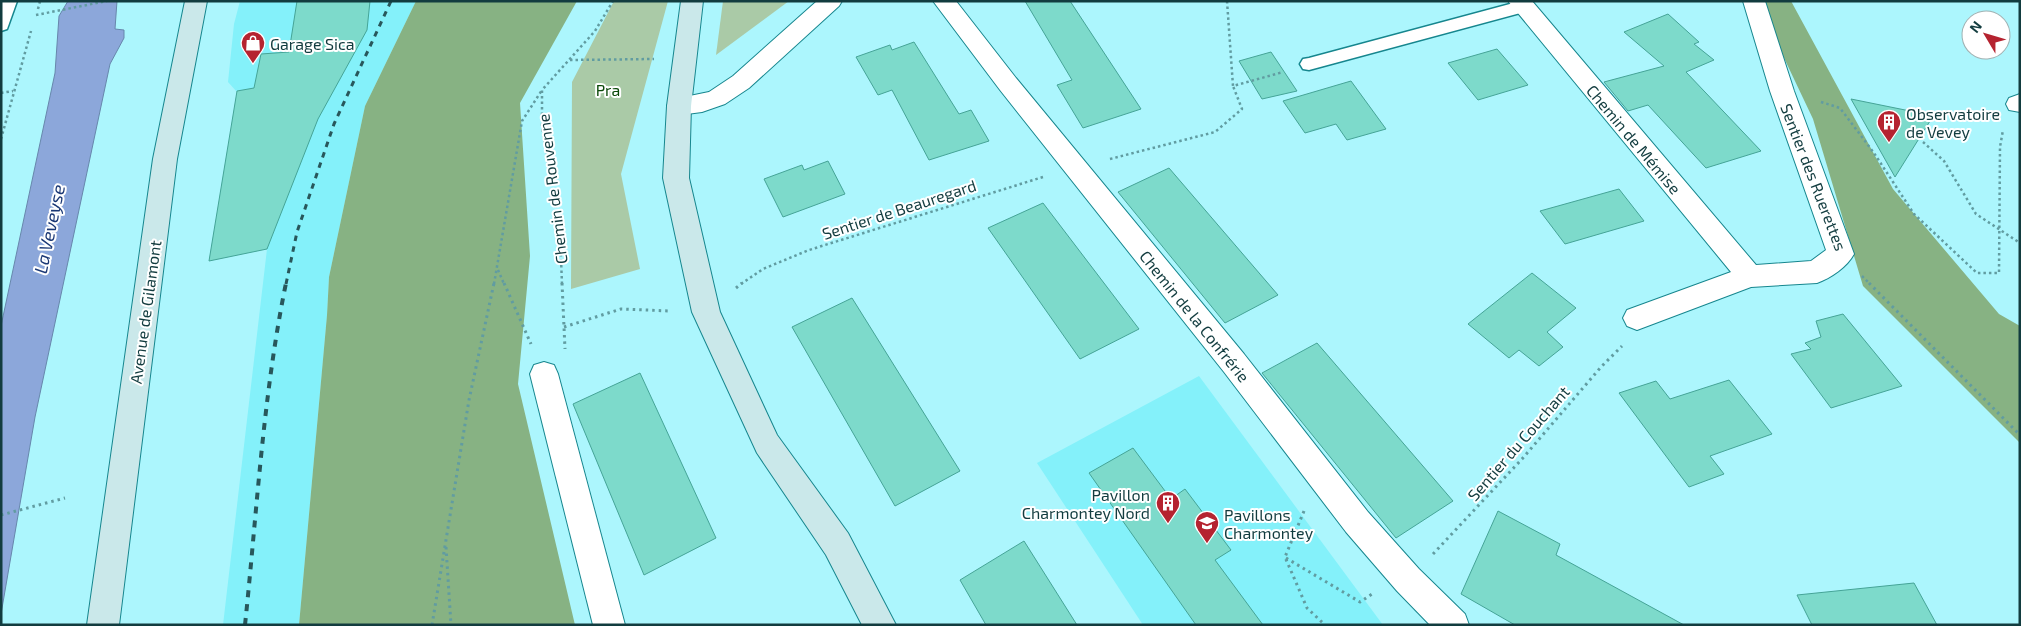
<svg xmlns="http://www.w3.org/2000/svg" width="2021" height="626" font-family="'Exo 2',sans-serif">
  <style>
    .built { fill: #84f1fa }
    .green { fill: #aacaa7 }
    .forest { fill: #87b283 }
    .water { fill: #8ca7da; stroke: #6787ac }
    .building { fill: #7ddacb; stroke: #45a497 }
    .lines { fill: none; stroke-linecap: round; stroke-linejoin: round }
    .lane-casing { stroke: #16868e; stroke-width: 3 }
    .street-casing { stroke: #16868e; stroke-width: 2 }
    .secondary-casing { stroke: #16868e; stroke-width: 2 }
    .path-far1 { stroke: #619ca1; stroke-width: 2.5; stroke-dasharray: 2.5 3; stroke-linecap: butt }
    .path { stroke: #619ca1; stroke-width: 3; stroke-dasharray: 2.5 4; stroke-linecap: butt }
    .lane { fill: #fff; fill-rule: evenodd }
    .street { fill: #fff; fill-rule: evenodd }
    .secondary { fill: #cae8ea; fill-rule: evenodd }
    .rail-far1 { stroke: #28575b; stroke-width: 3; stroke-dasharray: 5.5 5.5; stroke-linecap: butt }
    .rail { stroke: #28575b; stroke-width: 4; stroke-dasharray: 7 7; stroke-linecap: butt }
    .labels { text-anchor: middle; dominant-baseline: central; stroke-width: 4; stroke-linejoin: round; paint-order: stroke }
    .poi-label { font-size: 16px; fill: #123c3f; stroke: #fff; text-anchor: start }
    .park-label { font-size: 16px; fill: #0b490a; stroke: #fff }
    .street-label { font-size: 16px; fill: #123c3f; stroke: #fff }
    .water-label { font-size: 18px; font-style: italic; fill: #1b3875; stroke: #fff }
  </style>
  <rect width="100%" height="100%" fill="#acf6fd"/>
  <g class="built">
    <path d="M240,1H416L365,106L329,277L327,315L299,625H223L267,249L209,261L237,92L228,82L234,24Z"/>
    <path d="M1199,376L1383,625H1143L1037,463Z"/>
  </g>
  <g class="green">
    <path d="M614,1H668L621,174L640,269L571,289L572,82Z"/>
    <path d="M723,1H789L716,55Z"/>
  </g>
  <g class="forest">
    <path d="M416,1H577L520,103L530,256L518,384L575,625H299L327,315L329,277L365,106Z"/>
    <path d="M1757,1H1791L1893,189L1999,314L2020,326V443L1863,286L1813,119Z"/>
  </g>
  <path class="water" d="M68,1H117L115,29L124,30V38L110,64L35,417L1,614V326L55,73L59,16Z"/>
  <g class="building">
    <path d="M297,1H370L367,30L318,119L267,249L209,261L237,91L254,88L261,54L289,52Z"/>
    <path d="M1025,1H1070L1141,109L1083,128L1057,85L1072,80Z"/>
    <path d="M1668,14L1699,42L1694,44L1714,60L1686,72L1761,151L1706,168L1648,105L1628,111L1604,82L1664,66L1624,32Z"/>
    <path d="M914,42L959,114L971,110L989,141L929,160L892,90L878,95L856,57L890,45L892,50Z"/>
    <path d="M1497,49L1528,85L1478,100L1448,63Z"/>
    <path d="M1271,52L1297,91L1262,99L1239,61Z"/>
    <path d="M1351,81L1386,129L1347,140L1336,124L1305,133L1283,101Z"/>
    <path d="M1851,99L1915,112L1930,121L1895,177Z"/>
    <path d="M828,161L845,194L783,217L764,179L802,165L804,170Z"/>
    <path d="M1169,168L1278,295L1225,323L1118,192Z"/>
    <path d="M1619,189L1644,221L1565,244L1540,211Z"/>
    <path d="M1043,203L1139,329L1080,359L988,228Z"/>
    <path d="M1532,273L1576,308L1547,332L1563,347L1539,366L1519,350L1509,358L1468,324Z"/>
    <path d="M852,298L960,471L895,506L792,327Z"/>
    <path d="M1843,314L1902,386L1831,408L1791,354L1811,349L1805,343L1821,337L1816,321Z"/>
    <path d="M1317,343L1453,501L1396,538L1262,373Z"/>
    <path d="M640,373L716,538L644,575L573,404Z"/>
    <path d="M1729,380L1772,434L1710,456L1724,474L1689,487L1619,393L1656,381L1670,399Z"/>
    <path d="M1133,448L1171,499L1185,489L1231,550L1215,560L1263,625H1196L1089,473Z"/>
    <path d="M1498,511L1560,544L1556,555L1684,625H1515L1461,594Z"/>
    <path d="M1024,541L1077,625H986L960,580Z"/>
    <path d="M1914,583L1937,625H1812L1797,595Z"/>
  </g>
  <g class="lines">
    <g class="lane-casing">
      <g id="lane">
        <path d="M1,1H17L7,29L1,31Z"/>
        <path d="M1521,1L1528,3L1531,7L1528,11L1309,70L1303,69L1300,64L1303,59L1309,58Z"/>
      </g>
    </g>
    <g class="street-casing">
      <g id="street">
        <path d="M817,1H842L839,6L749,88L725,104L702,112L679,115L670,112L667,106L670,100L709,92L733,76Z"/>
        <path d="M933,1H956L1016,78L1244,354L1368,512L1419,569L1465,614L1469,625H1430L1397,591L1346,532L1224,372L1000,90Z"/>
        <path d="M1508,1H1532L1756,265L1811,261L1826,250L1770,91L1743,1H1765L1794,91L1854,254C1847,267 1831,278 1817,283L1751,287L1637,330L1627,326L1623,318L1627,310L1731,272Z"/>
        <path d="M2020,94V112L2009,110L2006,104L2009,98Z"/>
        <path d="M544,362L554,365L558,374L625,625H593L530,374L534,365Z"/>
      </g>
    </g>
    <g class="secondary-casing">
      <g id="secondary">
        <path d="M185,1H207L177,159L119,625H87L153,159Z"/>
        <path d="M681,1H703L691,106L689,178L720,312L777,435L848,533L896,625H862L826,555L757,453L692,312L663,178L667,106Z"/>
      </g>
    </g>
    <g class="path-far1">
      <path d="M1227,1L1233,86L1283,72"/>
      <path d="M38,9L40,1"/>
      <path d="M36,15L107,1"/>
      <path d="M570,60L654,59"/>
      <path d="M1,93L13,91"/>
      <path d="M1821,102L1840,108L1874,153L1914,214L1977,273H1999L2000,147L2003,130"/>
      <path d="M1,139L31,31"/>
      <path d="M1923,142L1944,161L1976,214L2020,243"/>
      <path d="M1110,159L1215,132L1242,109L1233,86"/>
      <path d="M498,270L504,284"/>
      <path d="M1862,276L1870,284"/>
      <path d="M494,284L522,121L542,90"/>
      <path d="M562,284L560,234L542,127V90L595,31L613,1"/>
      <path d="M741,284L763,269L809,250L1043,177"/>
    </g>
    <g class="path">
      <path d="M504,283L531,344"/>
      <path d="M562,283L565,349"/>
      <path d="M1869,283L2020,435"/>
      <path d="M736,288L742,283"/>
      <path d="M564,327L621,309L670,311"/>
      <path d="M1304,511L1285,557L1307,608L1325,625"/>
      <path d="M1,515L65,498"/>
      <path d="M446,547L451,625"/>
      <path d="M1433,554L1522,459L1601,367L1622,346"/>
      <path d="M1286,558L1360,602L1372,594"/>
      <path d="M432,625L469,400L494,283"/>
    </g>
    <use href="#lane" class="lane"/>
    <use href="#street" class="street"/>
    <use href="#secondary" class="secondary"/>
    <path class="rail-far1" d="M286,284L297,232L334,124L391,1"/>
    <path class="rail" d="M245,625C257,511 263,395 286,283"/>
  </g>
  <defs>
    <g id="shop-pin" transform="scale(1.25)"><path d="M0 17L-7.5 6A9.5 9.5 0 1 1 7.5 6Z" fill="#b52330" stroke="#fff"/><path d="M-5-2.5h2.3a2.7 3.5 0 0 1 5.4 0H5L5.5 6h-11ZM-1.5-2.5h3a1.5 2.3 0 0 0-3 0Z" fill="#fff"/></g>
    <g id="building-pin" transform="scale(1.25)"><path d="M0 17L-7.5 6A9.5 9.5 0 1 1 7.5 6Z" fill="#b52330" stroke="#fff"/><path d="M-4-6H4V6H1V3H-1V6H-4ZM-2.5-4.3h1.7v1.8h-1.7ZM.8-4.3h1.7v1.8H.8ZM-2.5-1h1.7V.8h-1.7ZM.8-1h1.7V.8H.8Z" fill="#fff"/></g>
    <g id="school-pin" transform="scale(1.25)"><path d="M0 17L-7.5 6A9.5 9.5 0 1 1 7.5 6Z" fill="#b52330" stroke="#fff"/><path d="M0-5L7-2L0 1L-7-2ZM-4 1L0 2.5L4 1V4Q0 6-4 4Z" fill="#fff"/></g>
  </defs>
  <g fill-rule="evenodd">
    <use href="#shop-pin" x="253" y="43"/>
    <use href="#building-pin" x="1889" y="122"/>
    <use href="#building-pin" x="1168" y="503"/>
    <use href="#school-pin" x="1207" y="523"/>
  </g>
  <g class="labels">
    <g class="poi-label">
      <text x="270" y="43">Garage Sica</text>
      <text x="1906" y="113">Observatoire<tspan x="1906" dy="18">de Vevey</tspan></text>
      <text x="1150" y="494" text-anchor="end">Pavillon<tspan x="1150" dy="18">Charmontey Nord</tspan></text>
      <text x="1224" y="514">Pavillons<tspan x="1224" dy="18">Charmontey</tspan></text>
    </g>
    <g class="park-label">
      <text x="608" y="89">Pra</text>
    </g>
    <g class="street-label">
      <text transform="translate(1634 139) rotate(50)">Chemin de Mémise</text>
      <text transform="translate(1814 177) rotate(69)">Sentier des Ruerettes</text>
      <text transform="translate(552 189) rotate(-97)">Chemin de Rouvenne</text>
      <text transform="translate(899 209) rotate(-18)">Sentier de Beauregard</text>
      <text transform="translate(145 312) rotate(-82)">Avenue de Gilamont</text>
      <text transform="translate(1195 316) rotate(51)">Chemin de la Confrérie</text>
      <text transform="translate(1518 443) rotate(-49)">Sentier du Couchant</text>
    </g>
    <g class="water-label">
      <text transform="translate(49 229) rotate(-78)">La Veveyse</text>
    </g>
  </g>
  <rect width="2021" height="626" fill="none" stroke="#123c3f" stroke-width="5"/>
  <g transform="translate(1986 35) rotate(308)"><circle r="24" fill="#ffffff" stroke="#a0b1b2"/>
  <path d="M0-4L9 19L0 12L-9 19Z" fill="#b52330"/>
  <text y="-8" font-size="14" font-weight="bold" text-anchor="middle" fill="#123c3f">N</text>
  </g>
</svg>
